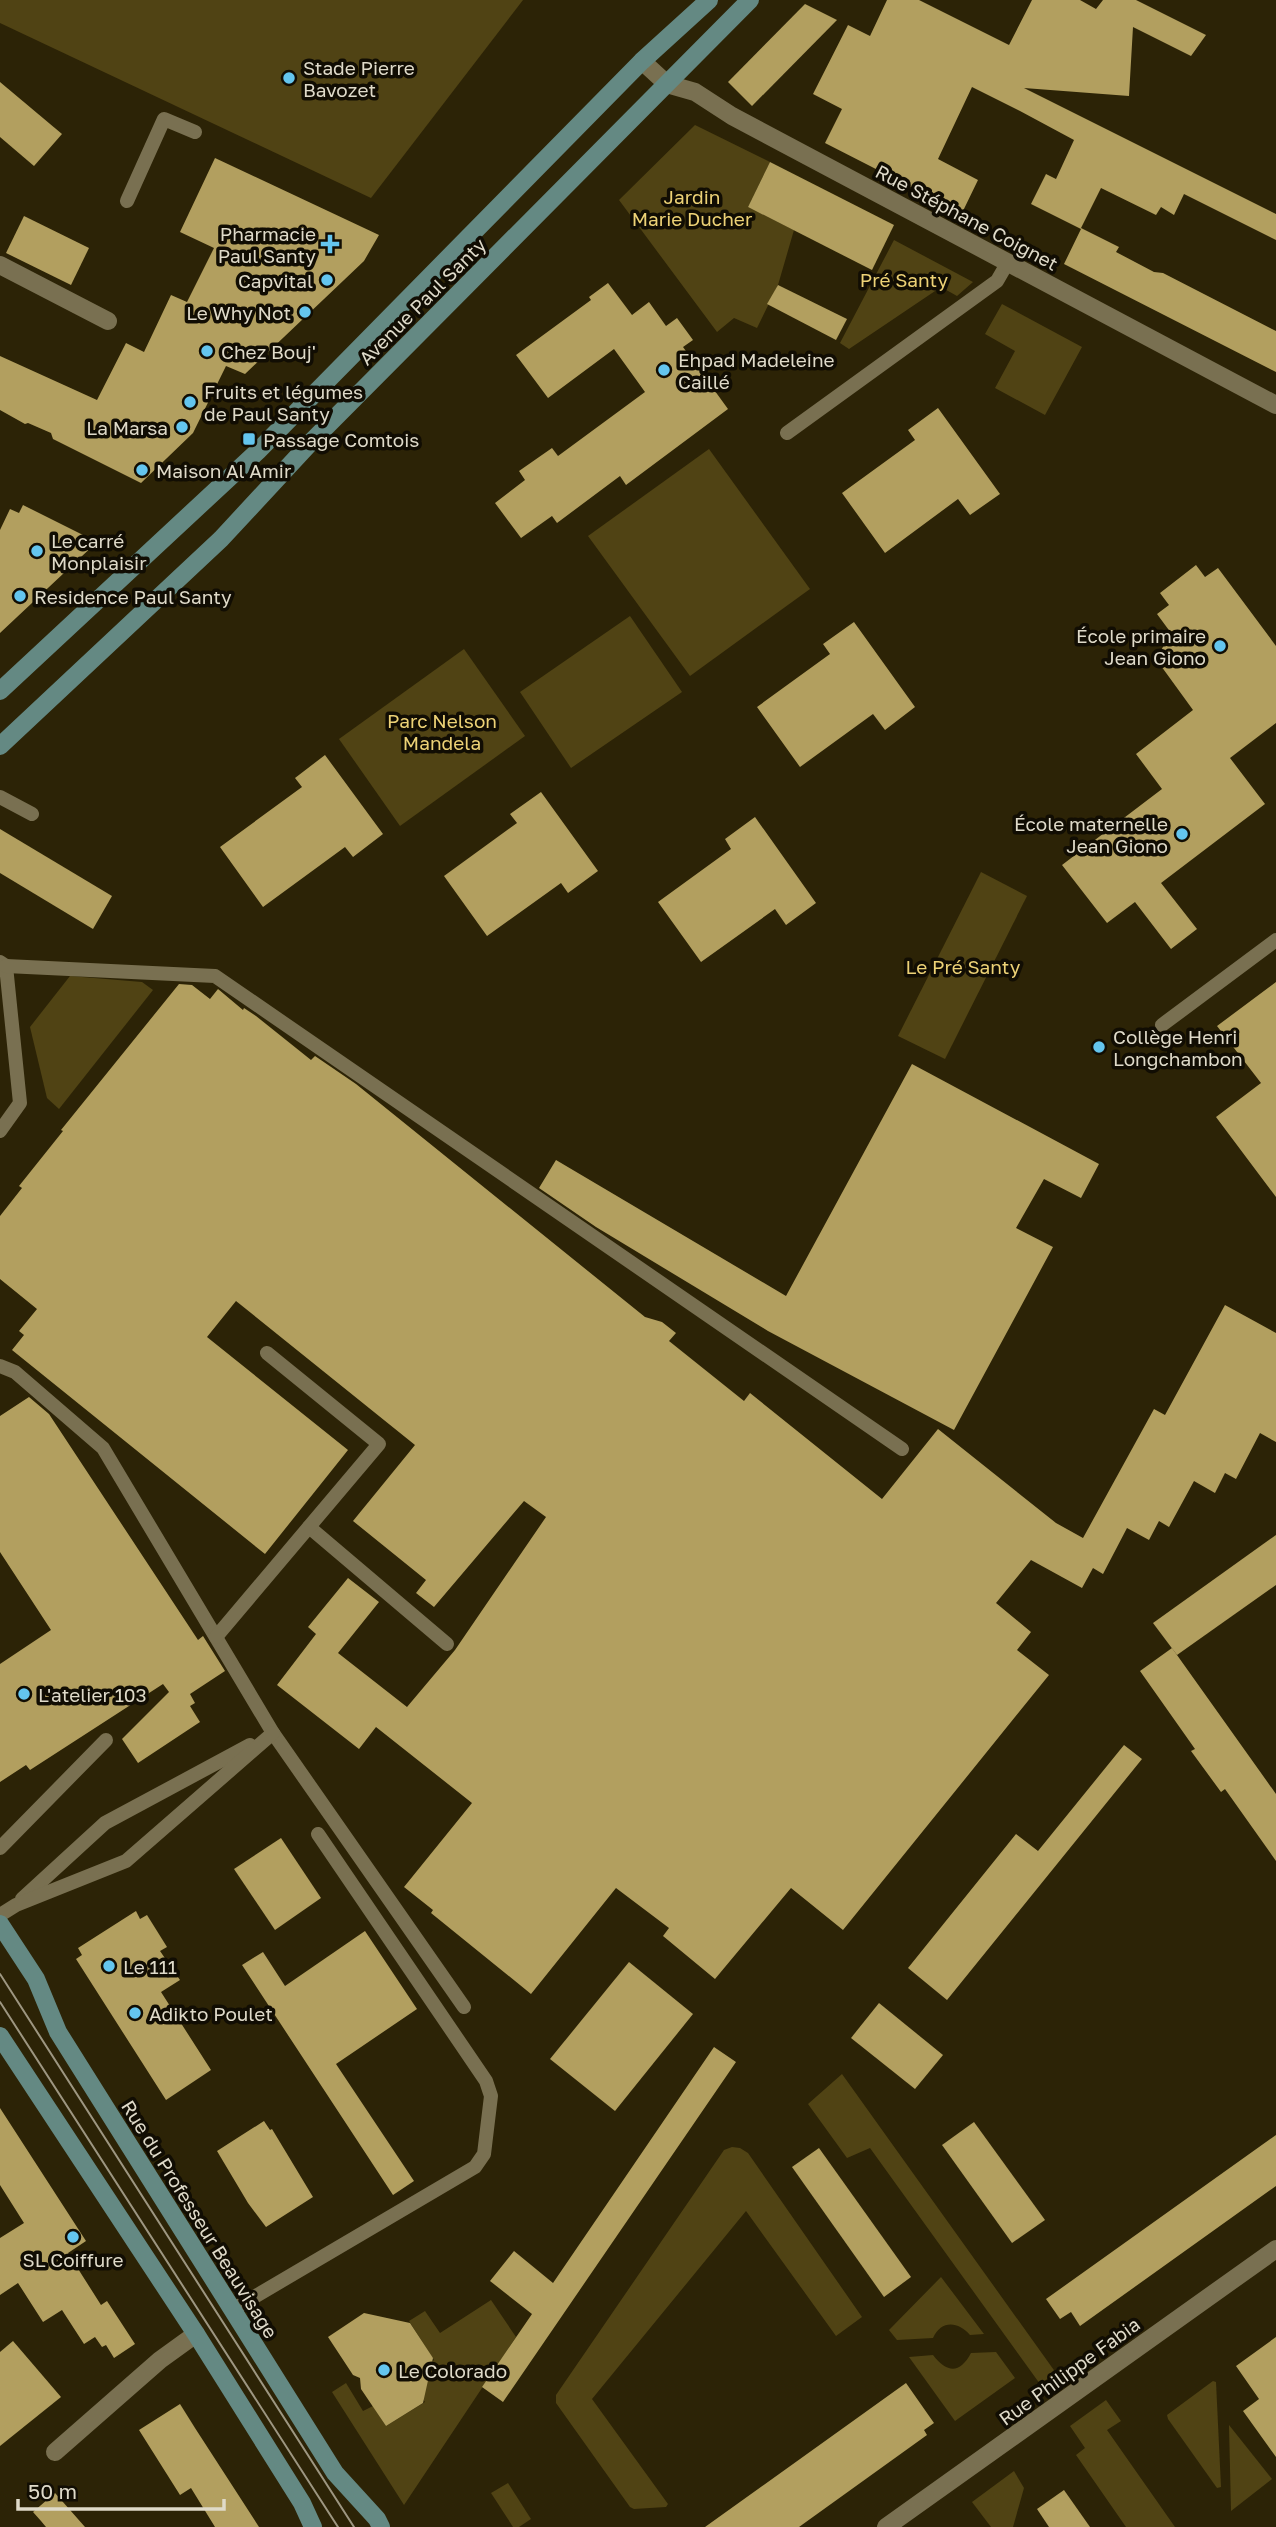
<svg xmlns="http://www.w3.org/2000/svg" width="1276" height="2527" font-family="'Golos Text',sans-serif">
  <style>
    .green { fill: #504314 }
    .building { fill: #b29f5f }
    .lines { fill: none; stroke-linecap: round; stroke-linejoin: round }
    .lane { stroke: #797051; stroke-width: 14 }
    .street { stroke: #797051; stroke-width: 18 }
    .secondary { stroke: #648983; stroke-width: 18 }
    .tram { stroke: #9d9681; stroke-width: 2 }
    .poi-dot { fill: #64c5ee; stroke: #110d03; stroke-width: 2.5 }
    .labels { text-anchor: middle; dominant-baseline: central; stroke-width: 7; stroke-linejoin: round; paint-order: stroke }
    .poi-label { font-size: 19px; fill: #dfdac9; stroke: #110d03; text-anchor: start }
    .park-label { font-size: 19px; fill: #edd276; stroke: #110d03 }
    .street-label { font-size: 19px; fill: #dfdac9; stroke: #110d03 }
  </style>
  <rect width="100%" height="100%" fill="#2c2306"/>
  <g class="green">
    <path d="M0,0H523L371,198L0,23Z"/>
    <path d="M695,125L770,162L748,207L794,230L778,285L757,328L734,318L717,332L619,200Z"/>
    <path d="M894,240L973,282L957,296L941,287L849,349L840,343Z"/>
    <path d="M1002,304L1082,347L1045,415L995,388L1015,351L985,334Z"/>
    <path d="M709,449L810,589L690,676L588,536Z"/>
    <path d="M630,616L682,692L571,768L520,692Z"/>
    <path d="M464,649L525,736L400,826L339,739Z"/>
    <path d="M981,872L1027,896L945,1059L898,1036Z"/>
    <path d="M70,976L142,982L153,990L59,1109L47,1098L30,1027Z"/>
    <path d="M842,2074L1056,2373L1040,2384L870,2148L847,2158L808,2104Z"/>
    <path d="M732,2147L740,2148L748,2153L862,2317L836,2336L746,2211L592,2399L668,2504L666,2507L634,2509L630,2507L556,2403V2395L724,2150Z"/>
    <path d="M941,2277L984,2334L970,2335C958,2321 941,2320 933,2338L897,2340L889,2330Z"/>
    <path d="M491,2300L516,2337L404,2505L332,2392L346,2383L363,2411L373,2406L386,2426L425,2402L421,2396L429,2364L434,2360L409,2321L425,2311L440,2333Z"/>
    <path d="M996,2352L1015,2378L955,2421L909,2357L933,2355C947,2373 960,2374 971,2353Z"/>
    <path d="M1213,2381L1216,2382L1221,2487L1217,2488L1168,2419L1167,2415Z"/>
    <path d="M1106,2400L1121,2421L1107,2430L1175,2527H1126L1076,2455L1085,2448L1070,2426Z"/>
    <path d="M1229,2425L1272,2479L1231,2511Z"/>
    <path d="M1014,2471L1024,2488L1013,2527H991L972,2502Z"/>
    <path d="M508,2483L531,2519L519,2527H513L491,2493Z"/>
  </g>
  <g class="building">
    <path d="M887,0H919L1009,45L1032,0H1080L1096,9L1103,0H1136L1206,35L1191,56L1133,27L1129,96L1024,88L1276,214V240L1184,194L1174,215L1161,207L1156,215L1101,188L1081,228L1119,247L1116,252L1154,272L1163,273L1276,331V372L1064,264L1081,229L1031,204L1046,174L1056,179L1074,140L1020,111L972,87L938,159L978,180L962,213L825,143L842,109L813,94L848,25L870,36Z"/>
    <path d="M805,4L837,20L752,106L728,82Z"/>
    <path d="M0,82L62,134L34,166L0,137Z"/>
    <path d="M215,158L379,235L364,261L245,374L226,366L193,433L141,483L53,439L51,433L28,423L25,424L0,410V356L97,400L126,343L144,352L171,295L187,302L214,248L180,232Z"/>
    <path d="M770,162L894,225L872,270L748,207Z"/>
    <path d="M24,216L89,248L71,285L6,253Z"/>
    <path d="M608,283L632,315L649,302L666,326L677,318L693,340L683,347L728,409L626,485L620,476L557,523L552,516L521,538L495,503L525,480L519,471L552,448L558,456L645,392L614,349L548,398L516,355L591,300L589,297Z"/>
    <path d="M778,285L847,319L836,340L767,304Z"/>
    <path d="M938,408L1000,494L970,515L958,499L885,553L842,493L915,440L908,430Z"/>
    <path d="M23,505L97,542L0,633V530L10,509L19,513Z"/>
    <path d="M1196,565L1205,577L1218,568L1276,646V723L1230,758L1265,804L1161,883L1197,929L1171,949L1135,902L1107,923L1062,865L1162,789L1136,754L1193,710L1156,659L1171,633L1157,614L1169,605L1160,593Z"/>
    <path d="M854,622L915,707L885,730L873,714L800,767L757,707L830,654L823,644Z"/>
    <path d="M325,755L383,834L353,857L345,847L263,907L220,847L302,787L295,778Z"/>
    <path d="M541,792L598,871L568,893L561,883L487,936L444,876L517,823L510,814Z"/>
    <path d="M755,817L816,903L786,925L775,909L701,962L658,902L731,849L725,839Z"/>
    <path d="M0,829L112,896L93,929L0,873Z"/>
    <path d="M1276,982V1197L1216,1117L1261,1083L1217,1026Z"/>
    <path d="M179,984L192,985L210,999L218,989L243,1010L244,1008L256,1016L311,1060L315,1056L356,1084L645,1317L662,1322L676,1333L669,1341L744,1401L750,1393L882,1499L938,1429L1056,1523L1083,1538L1154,1409L1165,1415L1225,1305L1276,1333V1442L1260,1433L1236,1479L1225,1473L1215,1493L1194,1481L1169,1527L1159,1521L1149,1540L1127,1528L1103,1574L1093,1568L1082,1588L1031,1560L996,1603L1031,1632L1017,1650L1049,1675L843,1930L791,1888L715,1979L663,1936L669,1928L616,1888L531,1994L431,1913L433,1910L404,1887L472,1803L376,1727L359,1749L277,1685L316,1634L308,1627L348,1578L379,1602L338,1653L407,1707L455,1650L546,1517L524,1501L434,1607L416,1593L426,1580L353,1521L415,1445L236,1301L207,1337L348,1450L265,1554L12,1350L24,1335L19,1331L37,1309L0,1279V1216L22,1188L19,1186L63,1131L61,1130Z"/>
    <path d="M912,1064L1099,1164L1081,1198L1044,1179L1016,1228L1053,1247L954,1430L768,1331L596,1227L539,1188L556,1160L786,1296Z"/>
    <path d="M29,1397L49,1414L198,1640L203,1636L225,1671L190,1694L195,1703L190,1706L200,1722L138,1763L122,1739L169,1692L163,1684L30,1770L26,1765L0,1782V1664L51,1630L0,1552V1416Z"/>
    <path d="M1276,1535V1585L1177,1655L1153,1623Z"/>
    <path d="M1172,1648L1276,1794V1861L1225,1789L1221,1792L1191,1751L1195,1749L1140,1671Z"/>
    <path d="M1124,1745L1142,1759L947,2000L908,1968L1016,1834L1038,1851Z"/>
    <path d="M281,1838L321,1898L275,1930L234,1869Z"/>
    <path d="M136,1911L140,1919L147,1915L167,1947L160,1951L180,1980L161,1992L211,2070L166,2100L76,1959L82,1955L78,1948Z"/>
    <path d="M365,1931L417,2009L336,2064L414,2181L393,2195L242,1965L263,1952L285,1986Z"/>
    <path d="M629,1962L693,2014L615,2111L550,2059Z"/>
    <path d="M879,2003L943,2055L915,2089L851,2038Z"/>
    <path d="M714,2047L736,2062L503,2402L482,2387L532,2314L490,2281L514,2251L553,2283Z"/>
    <path d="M0,2108L86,2241L68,2253L101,2305L107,2301L135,2344L114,2358L106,2345L102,2347L95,2337L84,2344L62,2310L43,2322L18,2283L0,2295V2238L24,2223L0,2185Z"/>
    <path d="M264,2121L270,2130L272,2129L313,2197L266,2227L248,2203L217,2151Z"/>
    <path d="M974,2122L1045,2220L1012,2243L942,2145Z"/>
    <path d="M1276,2135V2186L1080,2326L1071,2312L1060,2319L1046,2299Z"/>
    <path d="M819,2148L911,2277L884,2297L792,2167Z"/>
    <path d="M364,2313L410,2323L433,2358L423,2403L386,2426L361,2389L360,2378L353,2375L328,2337Z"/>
    <path d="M1276,2337V2457L1243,2411L1259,2399L1236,2366Z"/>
    <path d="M13,2341L61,2397L0,2446V2352Z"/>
    <path d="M906,2383L934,2423L924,2430L927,2435L799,2527H705Z"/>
    <path d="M180,2404L195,2428L259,2527H215L191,2488L180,2495L139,2430Z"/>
    <path d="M1064,2490L1090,2527H1049L1037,2509Z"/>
    <path d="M55,2493L85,2527H46L41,2521L33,2512Z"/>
  </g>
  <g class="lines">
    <g class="lane">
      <path d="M127,201L164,119L195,132"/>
      <path d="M787,433L997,281L1008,262"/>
      <path d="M0,797L32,814"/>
      <path d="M0,962L6,966L20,1103L0,1131"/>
      <path d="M6,966L215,976L902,1449"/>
      <path d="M1162,1025L1276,940"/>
      <path d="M0,1366L15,1372L103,1448L273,1733L464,2007"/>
      <path d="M309,1527L447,1644"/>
      <path d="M216,1637L379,1444L267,1353"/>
      <path d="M0,1848L106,1740"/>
      <path d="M22,1899L105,1823L250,1745"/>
      <path d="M0,1915L16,1905L126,1861L273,1733"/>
      <path d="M232,2310L475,2167L484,2154L491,2096L486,2081L318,1834"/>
    </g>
    <g class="street">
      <path d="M642,61L667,84L695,92L732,116L1276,405"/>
      <path d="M0,265L108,321"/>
      <path d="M55,2452L160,2360L196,2334"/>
      <path d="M886,2527L1276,2249"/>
    </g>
    <g class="secondary">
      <path d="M0,691L258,451L642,61L709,0"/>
      <path d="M0,746L221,539L312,441L750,0"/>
      <path d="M0,1924L36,1979L58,2032L335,2473L377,2519L381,2527"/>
      <path d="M0,2036L196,2334L302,2503L313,2527"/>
    </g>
    <g class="tram">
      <path d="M0,1974L354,2527"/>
      <path d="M0,2002L338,2527"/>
    </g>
  </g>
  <g class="poi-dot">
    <circle cx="289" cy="78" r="7"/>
    <path d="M326.5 233.5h7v7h7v7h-7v7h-7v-7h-7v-7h7z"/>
    <circle cx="327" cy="280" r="7"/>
    <circle cx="305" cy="312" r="7"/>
    <circle cx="207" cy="351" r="7"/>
    <circle cx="664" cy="370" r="7"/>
    <circle cx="190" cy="402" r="7"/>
    <circle cx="182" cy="427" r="7"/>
    <rect x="242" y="432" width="14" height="14" rx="3.5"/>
    <circle cx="142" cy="470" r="7"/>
    <circle cx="37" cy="551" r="7"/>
    <circle cx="20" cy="596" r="7"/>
    <circle cx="1220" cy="646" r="7"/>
    <circle cx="1182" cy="834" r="7"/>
    <circle cx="1099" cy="1047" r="7"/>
    <circle cx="24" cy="1694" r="7"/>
    <circle cx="109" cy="1966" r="7"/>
    <circle cx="135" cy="2013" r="7"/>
    <circle cx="73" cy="2237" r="7"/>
    <circle cx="384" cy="2370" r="7"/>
  </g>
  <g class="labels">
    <g class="poi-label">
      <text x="303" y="67">Stade Pierre<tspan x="303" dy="22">Bavozet</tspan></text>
      <text x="316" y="233" text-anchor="end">Pharmacie<tspan x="316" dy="22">Paul Santy</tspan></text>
      <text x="313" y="280" text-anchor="end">Capvital</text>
      <text x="291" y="312" text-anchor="end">Le Why Not</text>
      <text x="221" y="351">Chez Bouj'</text>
      <text x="678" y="359">Ehpad Madeleine<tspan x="678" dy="22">Caillé</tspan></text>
      <text x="204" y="391">Fruits et légumes<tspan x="204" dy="22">de Paul Santy</tspan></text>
      <text x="168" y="427" text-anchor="end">La Marsa</text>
      <text x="263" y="439">Passage Comtois</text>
      <text x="156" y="470">Maison Al Amir</text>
      <text x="51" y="540">Le carré<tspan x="51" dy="22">Monplaisir</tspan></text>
      <text x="34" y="596">Residence Paul Santy</text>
      <text x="1206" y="635" text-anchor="end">École primaire<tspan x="1206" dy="22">Jean Giono</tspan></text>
      <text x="1168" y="823" text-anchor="end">École maternelle<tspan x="1168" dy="22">Jean Giono</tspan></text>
      <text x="1113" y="1036">Collège Henri<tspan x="1113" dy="22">Longchambon</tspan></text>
      <text x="38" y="1694">L'atelier 103</text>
      <text x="123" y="1966">Le 111</text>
      <text x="149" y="2013">Adikto Poulet</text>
      <text x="73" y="2259" text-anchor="middle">SL Coiffure</text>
      <text x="398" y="2370">Le Colorado</text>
    </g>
    <g class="park-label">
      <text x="692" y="196">Jardin<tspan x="692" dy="22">Marie Ducher</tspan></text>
      <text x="904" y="279">Pré Santy</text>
      <text x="442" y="720">Parc Nelson<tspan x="442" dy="22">Mandela</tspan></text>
      <text x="963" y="966">Le Pré Santy</text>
    </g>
    <g class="street-label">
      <text transform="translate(967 217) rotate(28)">Rue Stéphane Coignet</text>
      <text transform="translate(422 301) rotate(-45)">Avenue Paul Santy</text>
      <text transform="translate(200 2219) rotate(58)">Rue du Professeur Beauvisage</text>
      <text transform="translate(1069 2371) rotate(-36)">Rue Philippe Fabia</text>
    </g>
  </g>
  <path d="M18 2499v10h206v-10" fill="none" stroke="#dfdac9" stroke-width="3.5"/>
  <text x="28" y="2499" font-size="21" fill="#dfdac9" stroke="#110d03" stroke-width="5" paint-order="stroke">50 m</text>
</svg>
